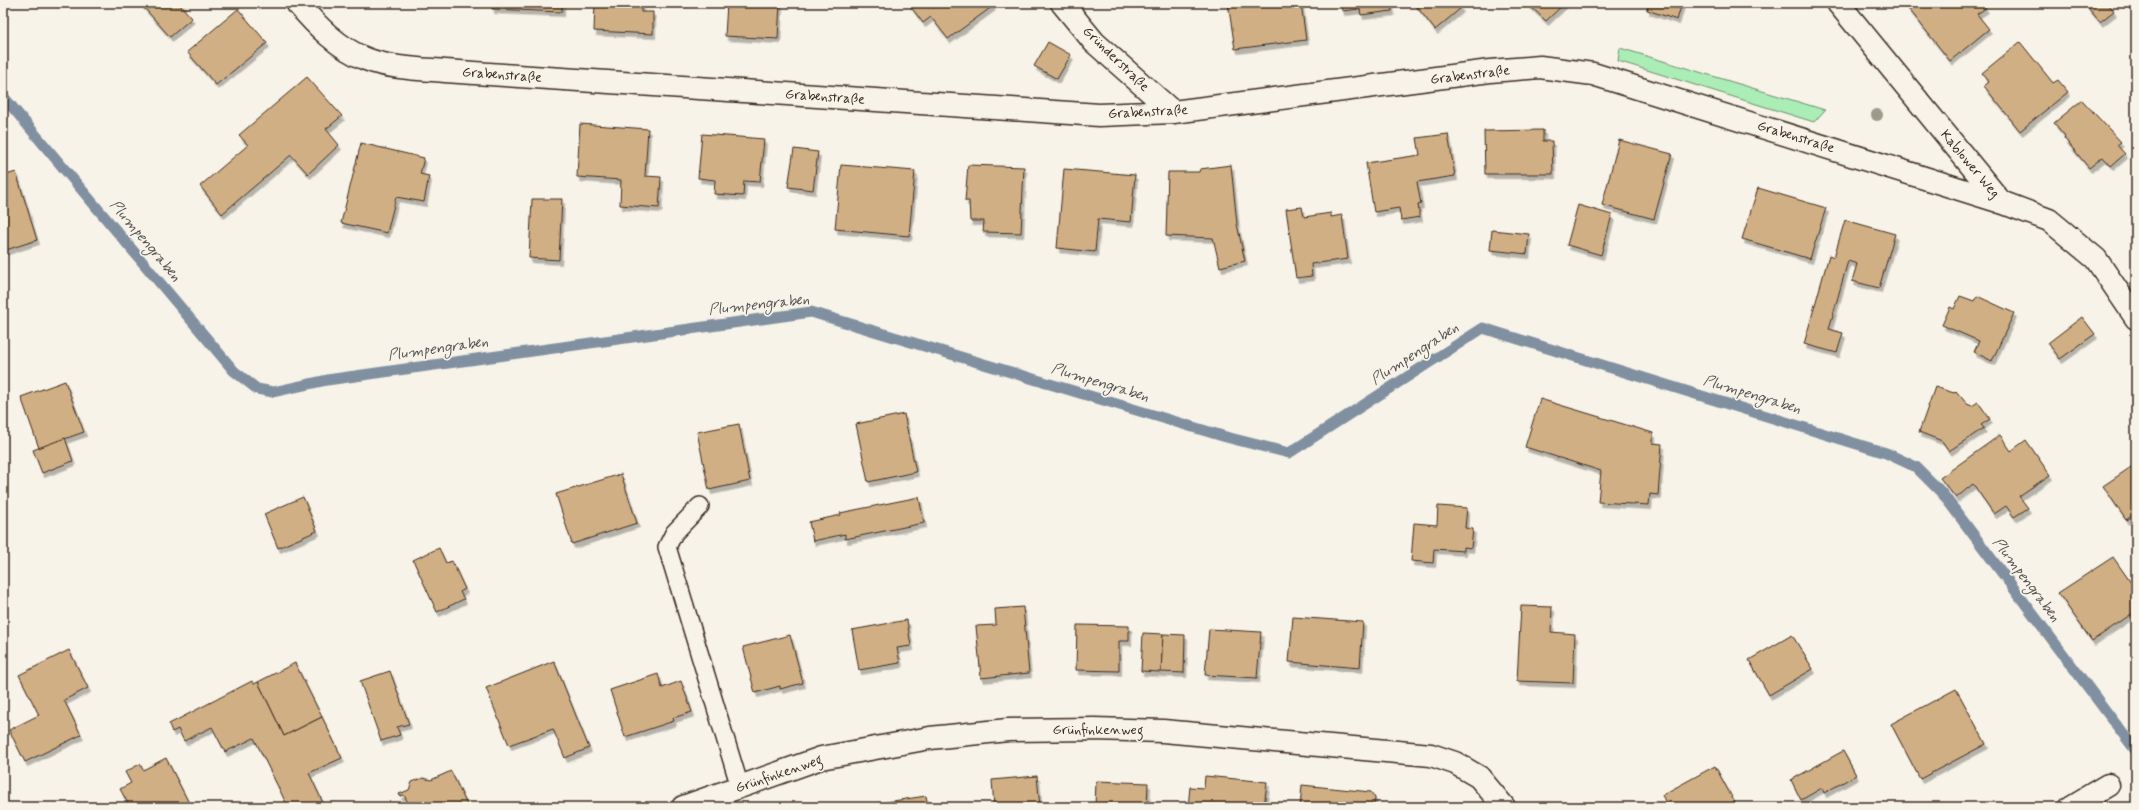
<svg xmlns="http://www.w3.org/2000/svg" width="2139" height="810" font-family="Mynerve,sans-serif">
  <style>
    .green { fill: #aaedb7; stroke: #728c6a }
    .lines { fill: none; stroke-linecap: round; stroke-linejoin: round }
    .stream { stroke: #8190a1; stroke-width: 11 }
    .building { fill: #d1af84; stroke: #3b2a1e; filter: url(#shadow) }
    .service-casing { stroke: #3b2a1e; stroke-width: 20 }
    .minor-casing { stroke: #3b2a1e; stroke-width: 25 }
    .service { stroke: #f7f3e8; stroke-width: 17 }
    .minor { stroke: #f7f3e8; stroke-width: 22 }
    .tree { fill: #9c9a8a }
    .labels { text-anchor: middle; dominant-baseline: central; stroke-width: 3.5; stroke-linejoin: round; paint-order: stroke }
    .street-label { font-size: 14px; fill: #3b2a1e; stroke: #f7f3e8 }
    .water-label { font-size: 15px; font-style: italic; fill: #585455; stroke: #f7f3e8 }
  </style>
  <defs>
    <filter id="shadow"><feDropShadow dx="2.5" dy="4.5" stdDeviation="0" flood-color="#0004"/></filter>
  </defs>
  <rect width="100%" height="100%" fill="#f7f3e8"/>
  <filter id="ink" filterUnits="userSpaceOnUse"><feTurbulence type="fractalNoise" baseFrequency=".025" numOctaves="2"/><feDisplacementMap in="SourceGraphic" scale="8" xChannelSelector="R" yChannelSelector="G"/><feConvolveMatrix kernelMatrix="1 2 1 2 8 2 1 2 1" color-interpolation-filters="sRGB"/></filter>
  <g filter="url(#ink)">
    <path class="green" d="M1620,48L1825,110L1814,122L1618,61Z"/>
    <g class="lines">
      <path class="stream" d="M3,96L234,371L257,389L273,392L327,380L811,312L1226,437L1289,453L1483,328L1886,453L1916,467L1942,493L2136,751"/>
    </g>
    <g class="building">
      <path d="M140,3H185L181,6L192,18L170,37Z"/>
      <path d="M492,3H562V12L492,9Z"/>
      <path d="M595,3H641V12H653V34L594,31Z"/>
      <path d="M727,3H780L778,39L725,36Z"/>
      <path d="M908,3H991L993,6L948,39L931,17L923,23Z"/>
      <path d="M1228,3H1301L1306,40L1235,49Z"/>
      <path d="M1341,3H1393H1391L1392,11L1361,15L1360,9L1342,11Z"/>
      <path d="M1414,3H1457L1461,8L1435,30Z"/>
      <path d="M1527,3H1565L1546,21Z"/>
      <path d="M1649,3H1682L1677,20L1647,10Z"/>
      <path d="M1904,3H1982L1986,8L1977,14L1989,29L1950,61Z"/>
      <path d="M2084,3H2108L2114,11L2100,22Z"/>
      <path d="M238,9L267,43L216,85L187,52Z"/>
      <path d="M1048,42L1071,55L1057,79L1034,66Z"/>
      <path d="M2020,42L2053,83L2058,80L2068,92L2020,131L1984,86L1989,82L1982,73Z"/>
      <path d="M307,77L342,116L326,129L339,145L308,174L291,155L222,214L200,186L248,145L239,135Z"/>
      <path d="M2082,100L2121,142L2117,145L2125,154L2111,166L2103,157L2089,168L2064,138L2065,136L2054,123Z"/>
      <path d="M580,124L648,129L645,176L661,177L659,208L620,205L621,180L577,177Z"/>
      <path d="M1543,130V141H1552L1553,174H1485L1484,131Z"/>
      <path d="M702,134L764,139L760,182L744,181L743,196L714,194L715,180L698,178Z"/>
      <path d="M1448,134L1455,176L1417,182L1421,204L1418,205L1420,217L1401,220L1399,208L1374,212L1366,163L1420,155L1417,138Z"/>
      <path d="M1619,140L1672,154L1654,219L1602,205Z"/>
      <path d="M361,143L424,158L420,174L429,176L424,202L396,197L387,233L341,223Z"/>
      <path d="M794,149L818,152L813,190L788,187Z"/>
      <path d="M841,165L915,171L909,236L835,229Z"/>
      <path d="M968,165L1024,167L1021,233L983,232L984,221H970L969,201H965Z"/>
      <path d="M1231,165L1237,224L1245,261L1220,267L1213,238L1166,236L1168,172H1199L1200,169Z"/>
      <path d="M1064,169L1135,175L1131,222L1098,219L1095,252L1057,248Z"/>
      <path d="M16,172L37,240L3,251V176Z"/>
      <path d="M1758,188L1826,208L1810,259L1742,239Z"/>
      <path d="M532,199H562L559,260L529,258Z"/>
      <path d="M1578,205L1612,215L1601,255L1567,245Z"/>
      <path d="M1302,207L1304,217L1331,213V217L1342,215L1348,259L1311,264L1312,276L1296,278L1286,209Z"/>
      <path d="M1845,220L1895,234L1879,288L1852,281L1857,264L1848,261L1829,329L1843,333L1837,353L1804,344L1829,255L1834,257Z"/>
      <path d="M1492,230L1529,234L1527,254L1490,250Z"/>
      <path d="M1960,296L1974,301L1977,296L2014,313L1992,361L1974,352L1979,341L1942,325L1950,307L1954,309Z"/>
      <path d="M2082,317L2095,334L2060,359L2048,343Z"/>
      <path d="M65,381L84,432L39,448L21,397Z"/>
      <path d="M1935,387L1954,393L1956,391L1967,404L1972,406L1978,402L1990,419L1981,425L1984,428L1949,451L1942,441L1919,432Z"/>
      <path d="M1540,399L1653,433V443L1662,444L1658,495L1650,494L1649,505L1598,502L1601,471L1525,447Z"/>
      <path d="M904,414L916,472L868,482L856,424Z"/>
      <path d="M739,424L750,481L709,490L697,432Z"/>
      <path d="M2000,435L2011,451L2026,440L2050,475L2019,496L2028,508L2014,517L2006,506L1994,514L1973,484L1956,498L1940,478Z"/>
      <path d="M65,438L73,461L42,473L33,450Z"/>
      <path d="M2134,465L2136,468V513L2126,520L2103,486Z"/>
      <path d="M621,474L637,523L572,544L556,494Z"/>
      <path d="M303,497L317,531L278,548L264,514Z"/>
      <path d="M919,497L924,523L845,539V534L813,541L809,522L841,515L840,513Z"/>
      <path d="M1438,506L1467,508L1465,528L1473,529L1471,548L1464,547V551L1434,549L1433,563L1411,561L1414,523L1437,525Z"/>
      <path d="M439,548L446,563L452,561L465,589L460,592L464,599L437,612L413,560Z"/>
      <path d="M2113,557L2136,590V611L2092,641L2058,593Z"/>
      <path d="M1521,606L1552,607L1551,632L1575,634L1573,683L1517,681Z"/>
      <path d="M1023,607L1029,673L981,678L976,626L996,625L995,609Z"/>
      <path d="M1293,617L1363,622L1360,668L1289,662Z"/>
      <path d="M907,620L911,646L897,648L900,663L859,670L852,630Z"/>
      <path d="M1077,625L1129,626V641H1119V671L1076,670Z"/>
      <path d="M1209,629L1261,632L1257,678L1205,675Z"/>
      <path d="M1143,633L1163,634L1161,672L1141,671Z"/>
      <path d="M1163,634L1185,635L1184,673L1161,672Z"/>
      <path d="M790,635L803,683L780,689V686L755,693L743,647Z"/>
      <path d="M1792,635L1813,669L1769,695L1749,660Z"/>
      <path d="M69,650L88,688L64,700L81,735L25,762L9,730L39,715L19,675Z"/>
      <path d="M554,661L589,748L565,758L553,729L509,745L486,688Z"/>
      <path d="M295,663L322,717L284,736L258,682Z"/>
      <path d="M390,671L409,724L397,727L400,735L381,741L360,681Z"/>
      <path d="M658,674L662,688L681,681L692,712L673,718L674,721L625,737L610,690Z"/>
      <path d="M252,681L254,684L258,682L284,736L322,717L342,758L309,773L325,807H288L254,738L225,752L212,727L184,741L178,729L172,732L169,724Z"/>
      <path d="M1956,689L1986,744L1920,779L1891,724Z"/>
      <path d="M1843,751L1856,775L1824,793L1822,788L1801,800L1791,780Z"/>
      <path d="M166,758L191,807H130L120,789L131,783L125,772L140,764L143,770Z"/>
      <path d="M1715,766L1735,803L1728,807H1668L1662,795Z"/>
      <path d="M451,771L468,807H410L404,795L400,796L399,794L409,790L412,782L423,778L431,780Z"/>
      <path d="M1037,776L1040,807H994L992,780Z"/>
      <path d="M1205,776L1267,782L1264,807H1188L1190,787L1204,788Z"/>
      <path d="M1096,781L1148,783L1147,807H1095Z"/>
      <path d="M1302,785L1371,792L1375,798L1374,807H1300Z"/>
      <path d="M926,796L928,807H873V804Z"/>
    </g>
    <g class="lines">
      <g class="service-casing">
        <path id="service" d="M700,506L674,533L667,547L740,787"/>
      </g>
      <g class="minor-casing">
        <g id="minor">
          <path d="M297,3C316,25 338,48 366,59C388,68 421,69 445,71L1099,115L1173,112L1490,71L1540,67L1593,74L2001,202L2049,220L2096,259L2136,318"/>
          <path d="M1062,3L1094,42L1173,112"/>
          <path d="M1838,3L2001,202"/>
          <path d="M683,807L821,758L930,738L1008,730L1094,729L1163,731L1431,755L1455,763L1479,777L1504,807"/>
          <path d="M2071,807L2108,785"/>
        </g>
      </g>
      <use href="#service" class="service"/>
      <use href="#minor" class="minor"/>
    </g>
    <circle class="tree" cx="1877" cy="115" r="6"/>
  </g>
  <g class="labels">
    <g class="street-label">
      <text transform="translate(1116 59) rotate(44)">Gründerstraße</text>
      <text transform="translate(502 75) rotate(4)">Grabenstraße</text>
      <text transform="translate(1470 75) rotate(-7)">Grabenstraße</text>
      <text transform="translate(825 97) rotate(4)">Grabenstraße</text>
      <text transform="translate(1148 112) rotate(-3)">Grabenstraße</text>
      <text transform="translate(1796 137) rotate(17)">Grabenstraße</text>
      <text transform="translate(1970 164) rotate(50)">Kablower Weg</text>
      <text x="1098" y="730">Grünfinkenweg</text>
      <text transform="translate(779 774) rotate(-19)">Grünfinkenweg</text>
    </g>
    <g class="water-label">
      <text transform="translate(145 241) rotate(50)">Plumpengraben</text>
      <text transform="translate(759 305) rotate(-6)">Plumpengraben</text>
      <text transform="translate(438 349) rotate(-8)">Plumpengraben</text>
      <text transform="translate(1415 354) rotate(-33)">Plumpengraben</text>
      <text transform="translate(1100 383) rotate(17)">Plumpengraben</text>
      <text transform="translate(1752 395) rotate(17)">Plumpengraben</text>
      <text transform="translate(2026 580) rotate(53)">Plumpengraben</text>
    </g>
  </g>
  <rect width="2139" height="810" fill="none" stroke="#f7f3e8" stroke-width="16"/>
  <rect x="8" y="8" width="2123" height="794" fill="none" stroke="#3b2a1e" stroke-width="1.5" filter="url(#ink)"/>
</svg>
